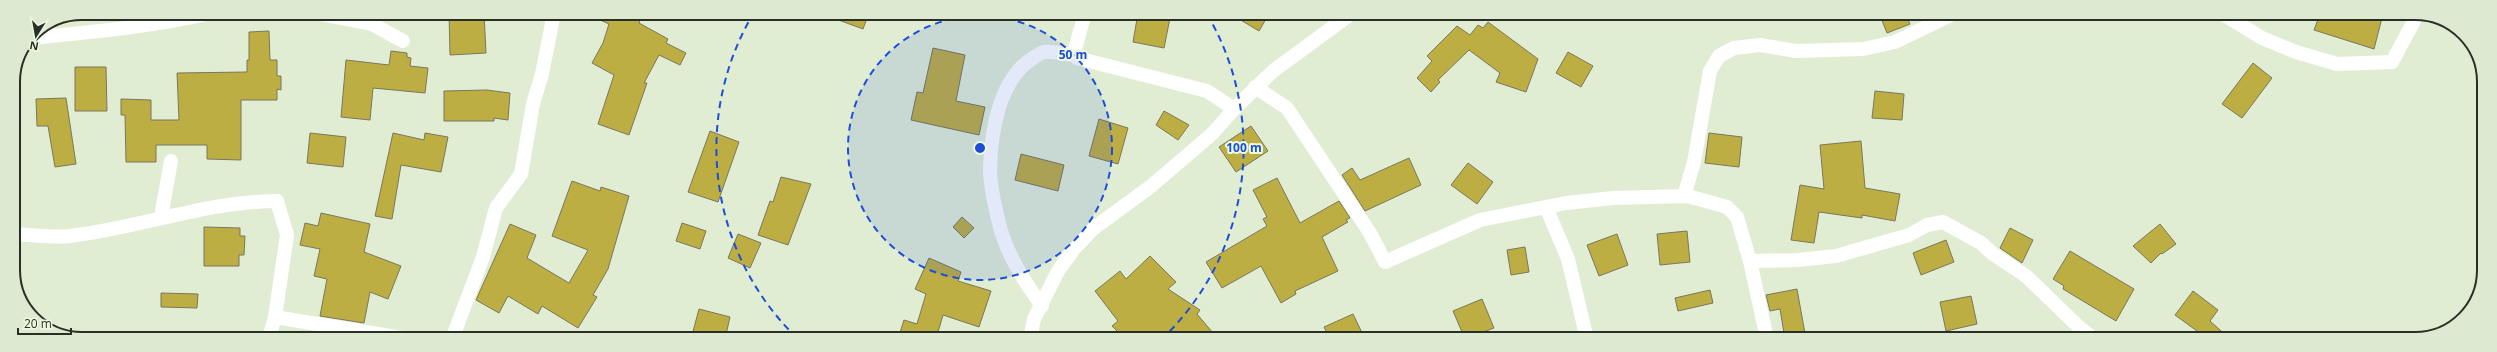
<svg xmlns="http://www.w3.org/2000/svg" width="2497" height="352" font-family="'Open Sans',sans-serif">
  <style>
    .building { fill: #bdae44; stroke: #7a775d }
    .lines { fill: none; stroke-linecap: round; stroke-linejoin: round }
    .street { stroke: #fff; stroke-width: 14 }
    .ring { fill: none; stroke: #1d4ed8; stroke-width: 2; stroke-dasharray: 7 5 }
    .rim { fill: none; stroke: #2a2f26; stroke-width: 2 }
    .centre { fill: #1d4ed8; stroke: #edfae0; stroke-width: 2 }
    .ring-label { font-size: 12px; text-anchor: middle; font-weight: bold; fill: #1d4ed8; stroke: #edfae0; stroke-width: 4; stroke-linejoin: round; paint-order: stroke }
  </style>
  <rect width="100%" height="100%" fill="#e0edd3"/>
  <g class="building">
    <path d="M449,13H484L486,53L450,55Z"/>
    <path d="M585,13H642L639,23L668,39L666,43L686,53L680,65L659,55L644,83H647L629,135L598,124L614,75L592,63L603,43L609,24Z"/>
    <path d="M825,13H869L863,29L825,15Z"/>
    <path d="M1138,13H1171L1164,48L1133,42Z"/>
    <path d="M1229,13H1256L1266,19L1259,31Z"/>
    <path d="M1879,13H1905L1910,24L1887,33Z"/>
    <path d="M2320,14H2383L2374,49L2314,30Z"/>
    <path d="M1488,22L1538,59L1526,92L1496,82L1500,73L1469,50L1438,80L1440,82L1431,92L1417,78L1432,61L1427,56L1457,26L1470,35L1478,25L1483,28Z"/>
    <path d="M269,31L270,60H277V76H281V90L277,89V100H241V160L207,159V145H156V162H126L125,115H121V99L151,100V120H179L177,73L247,72V60H249V32Z"/>
    <path d="M933,48L965,55L956,101L985,107L979,135L911,120L917,92L923,93Z"/>
    <path d="M391,51L407,53V57L411,58L410,66L428,68L425,93L373,88L370,120L341,117L346,60L389,65Z"/>
    <path d="M1568,52L1593,66L1581,87L1556,73Z"/>
    <path d="M2253,63L2272,78L2242,118L2222,104Z"/>
    <path d="M75,67H106L107,111H75Z"/>
    <path d="M487,90L510,93L508,120L494,118V121H444V91Z"/>
    <path d="M1875,91L1904,94L1902,120L1872,118Z"/>
    <path d="M66,98L76,164L55,167L48,126H37L36,99Z"/>
    <path d="M1164,111L1189,125L1178,140L1156,125Z"/>
    <path d="M1099,119L1128,128L1118,164L1089,156Z"/>
    <path d="M1251,126L1268,151L1236,172L1219,147Z"/>
    <path d="M710,131L739,142L718,202L688,192Z"/>
    <path d="M310,133L346,137L343,167L307,163Z"/>
    <path d="M393,133L424,140L425,133L448,137L441,172L401,165L392,219L375,216Z"/>
    <path d="M1709,133L1742,137L1739,167L1705,163Z"/>
    <path d="M1861,141L1865,188L1900,194L1895,221L1862,215V218L1819,212L1814,243L1791,240L1800,185L1824,189L1820,145Z"/>
    <path d="M1021,154L1064,165L1058,191L1015,180Z"/>
    <path d="M1409,158L1421,185L1365,211L1342,175L1352,168L1360,180Z"/>
    <path d="M1468,163L1493,182L1477,204L1451,185Z"/>
    <path d="M781,177L811,184L788,245L758,235L770,201L773,202Z"/>
    <path d="M1277,178L1300,223L1339,201L1350,218L1346,220L1348,222L1322,237L1338,271L1295,291L1296,294L1281,303L1261,266L1222,288L1206,262L1267,226L1263,219L1267,217L1253,190Z"/>
    <path d="M572,181L600,191L601,187L629,196L608,269L593,295L597,297L578,328L542,306L538,314L508,296L499,313L476,300L510,224L536,235L527,258L569,283L588,250L552,236Z"/>
    <path d="M321,213L370,224L364,252L401,266L388,299L370,292L364,323L320,316L327,279L314,276L320,249L300,245L305,223L318,226Z"/>
    <path d="M962,217L974,228L964,238L953,227Z"/>
    <path d="M682,223L706,231L700,249L676,241Z"/>
    <path d="M2160,224L2176,244L2162,254L2161,253L2151,263L2133,246Z"/>
    <path d="M204,227L240,228V236H245L244,255H239V266H204Z"/>
    <path d="M2010,228L2033,240L2022,263L2000,248Z"/>
    <path d="M1687,231L1690,262L1660,265L1657,234Z"/>
    <path d="M738,234L761,243L750,268L728,258Z"/>
    <path d="M1617,234L1628,265L1599,276L1587,245Z"/>
    <path d="M1946,240L1954,262L1921,275L1913,253Z"/>
    <path d="M1525,247L1529,272L1511,275L1507,250Z"/>
    <path d="M2070,251L2134,289L2116,321L2063,289L2064,286L2053,279Z"/>
    <path d="M1150,256L1176,282L1168,289L1200,310L1197,314L1218,339H1125L1112,326L1118,321L1095,291L1120,271L1126,279Z"/>
    <path d="M929,258L961,272L958,281L991,291L979,327L943,315L936,339H898L904,320L917,324L926,294L915,289Z"/>
    <path d="M1797,289L1806,339H1785L1780,309L1770,311L1766,295Z"/>
    <path d="M1710,290L1713,303L1678,311L1675,298Z"/>
    <path d="M2193,291L2218,310L2210,321L2230,339H2208L2175,315Z"/>
    <path d="M161,293L198,294L197,308L161,307Z"/>
    <path d="M1971,296L1977,324L1946,331L1940,302Z"/>
    <path d="M1482,299L1494,328L1465,339L1453,311Z"/>
    <path d="M699,309L730,317L725,339H691Z"/>
    <path d="M1353,314L1365,339H1330L1324,327Z"/>
    <path d="M317,333L341,336L340,338H316Z"/>
  </g>
  <g class="lines">
    <g class="street">
      <path d="M315,13L372,24L403,41"/>
      <path d="M2223,14L2262,38L2296,52L2337,64L2392,62L2414,21L2416,14"/>
      <path d="M30,38C92,32 151,27 211,13"/>
      <path d="M1255,87L1287,108L1370,233L1385,262L1480,220L1566,203L1613,198L1688,196L1727,207L1737,217L1750,261L1798,260L1836,256L1909,235L1927,225L1943,222L1981,243L1993,254L2026,276L2080,328L2094,339"/>
      <path d="M1234,109L1273,71L1352,13"/>
      <path d="M1684,196L1694,162L1710,71L1719,56L1734,48L1760,45L1796,51L1863,49L1895,42L1955,13"/>
      <path d="M1546,207L1568,259L1587,339"/>
      <path d="M161,217L171,161"/>
      <path d="M15,234C32,235 52,238 70,236C140,228 206,201 277,201L287,235L275,317L269,338"/>
      <path d="M1750,261L1767,339"/>
      <path d="M1042,306C1024,281 1006,253 999,223C995,207 990,186 990,169C991,132 999,79 1033,58C1036,56 1040,53 1044,52C1053,51 1065,54 1074,55"/>
      <path d="M275,317L408,339"/>
      <path d="M452,339L483,257L496,208L521,174L533,104L542,74L554,13"/>
      <path d="M1030,339L1034,319L1058,271L1074,249L1094,228L1150,187L1212,134L1234,109L1207,91L1077,58L1074,53L1085,13"/>
    </g>
  </g>
  <circle cx="980" cy="148" r="132" fill="#1d4ed8" fill-opacity=".12"/>
  <g class="ring">
    <circle cx="980" cy="148" r="132"/>
    <path d="M797 338A264 264 0 0 1 753 14M1207 14A264 264 0 0 1 1163 338"/>
  </g>
  <path d="M0 0H2497V352H0ZM82 20H2415A62 62 0 0 1 2477 82V270A62 62 0 0 1 2415 332H82A62 62 0 0 1 20 270V82A62 62 0 0 1 82 20Z" fill="#ddead1" fill-rule="evenodd"/>
  <path class="rim" d="M82 20H2415A62 62 0 0 1 2477 82V270A62 62 0 0 1 2415 332H82A62 62 0 0 1 20 270V82A62 62 0 0 1 82 20Z"/>
  <circle cx="980" cy="148" r="6" class="centre"/>
  <g class="ring-label">
    <text x="1073" y="59">50 m</text>
    <text x="1244" y="152">100 m</text>
  </g>
  <g transform="translate(36 36) rotate(191)" stroke="#edfae0" stroke-width="3" paint-order="stroke">
  <path d="M0-3L7 15L0 10L-7 15Z" fill="#2a2f26"/>
  <text y="-6" font-size="11" font-weight="bold" text-anchor="middle" fill="#2a2f26">N</text>
  </g>
  <path d="M18 328v6h53v-6" fill="none" stroke="#2a2f26" stroke-width="2"/>
  <text x="24" y="328" font-size="12" fill="#2a2f26" stroke="#edfae0" stroke-width="3" paint-order="stroke">20 m</text>
</svg>
